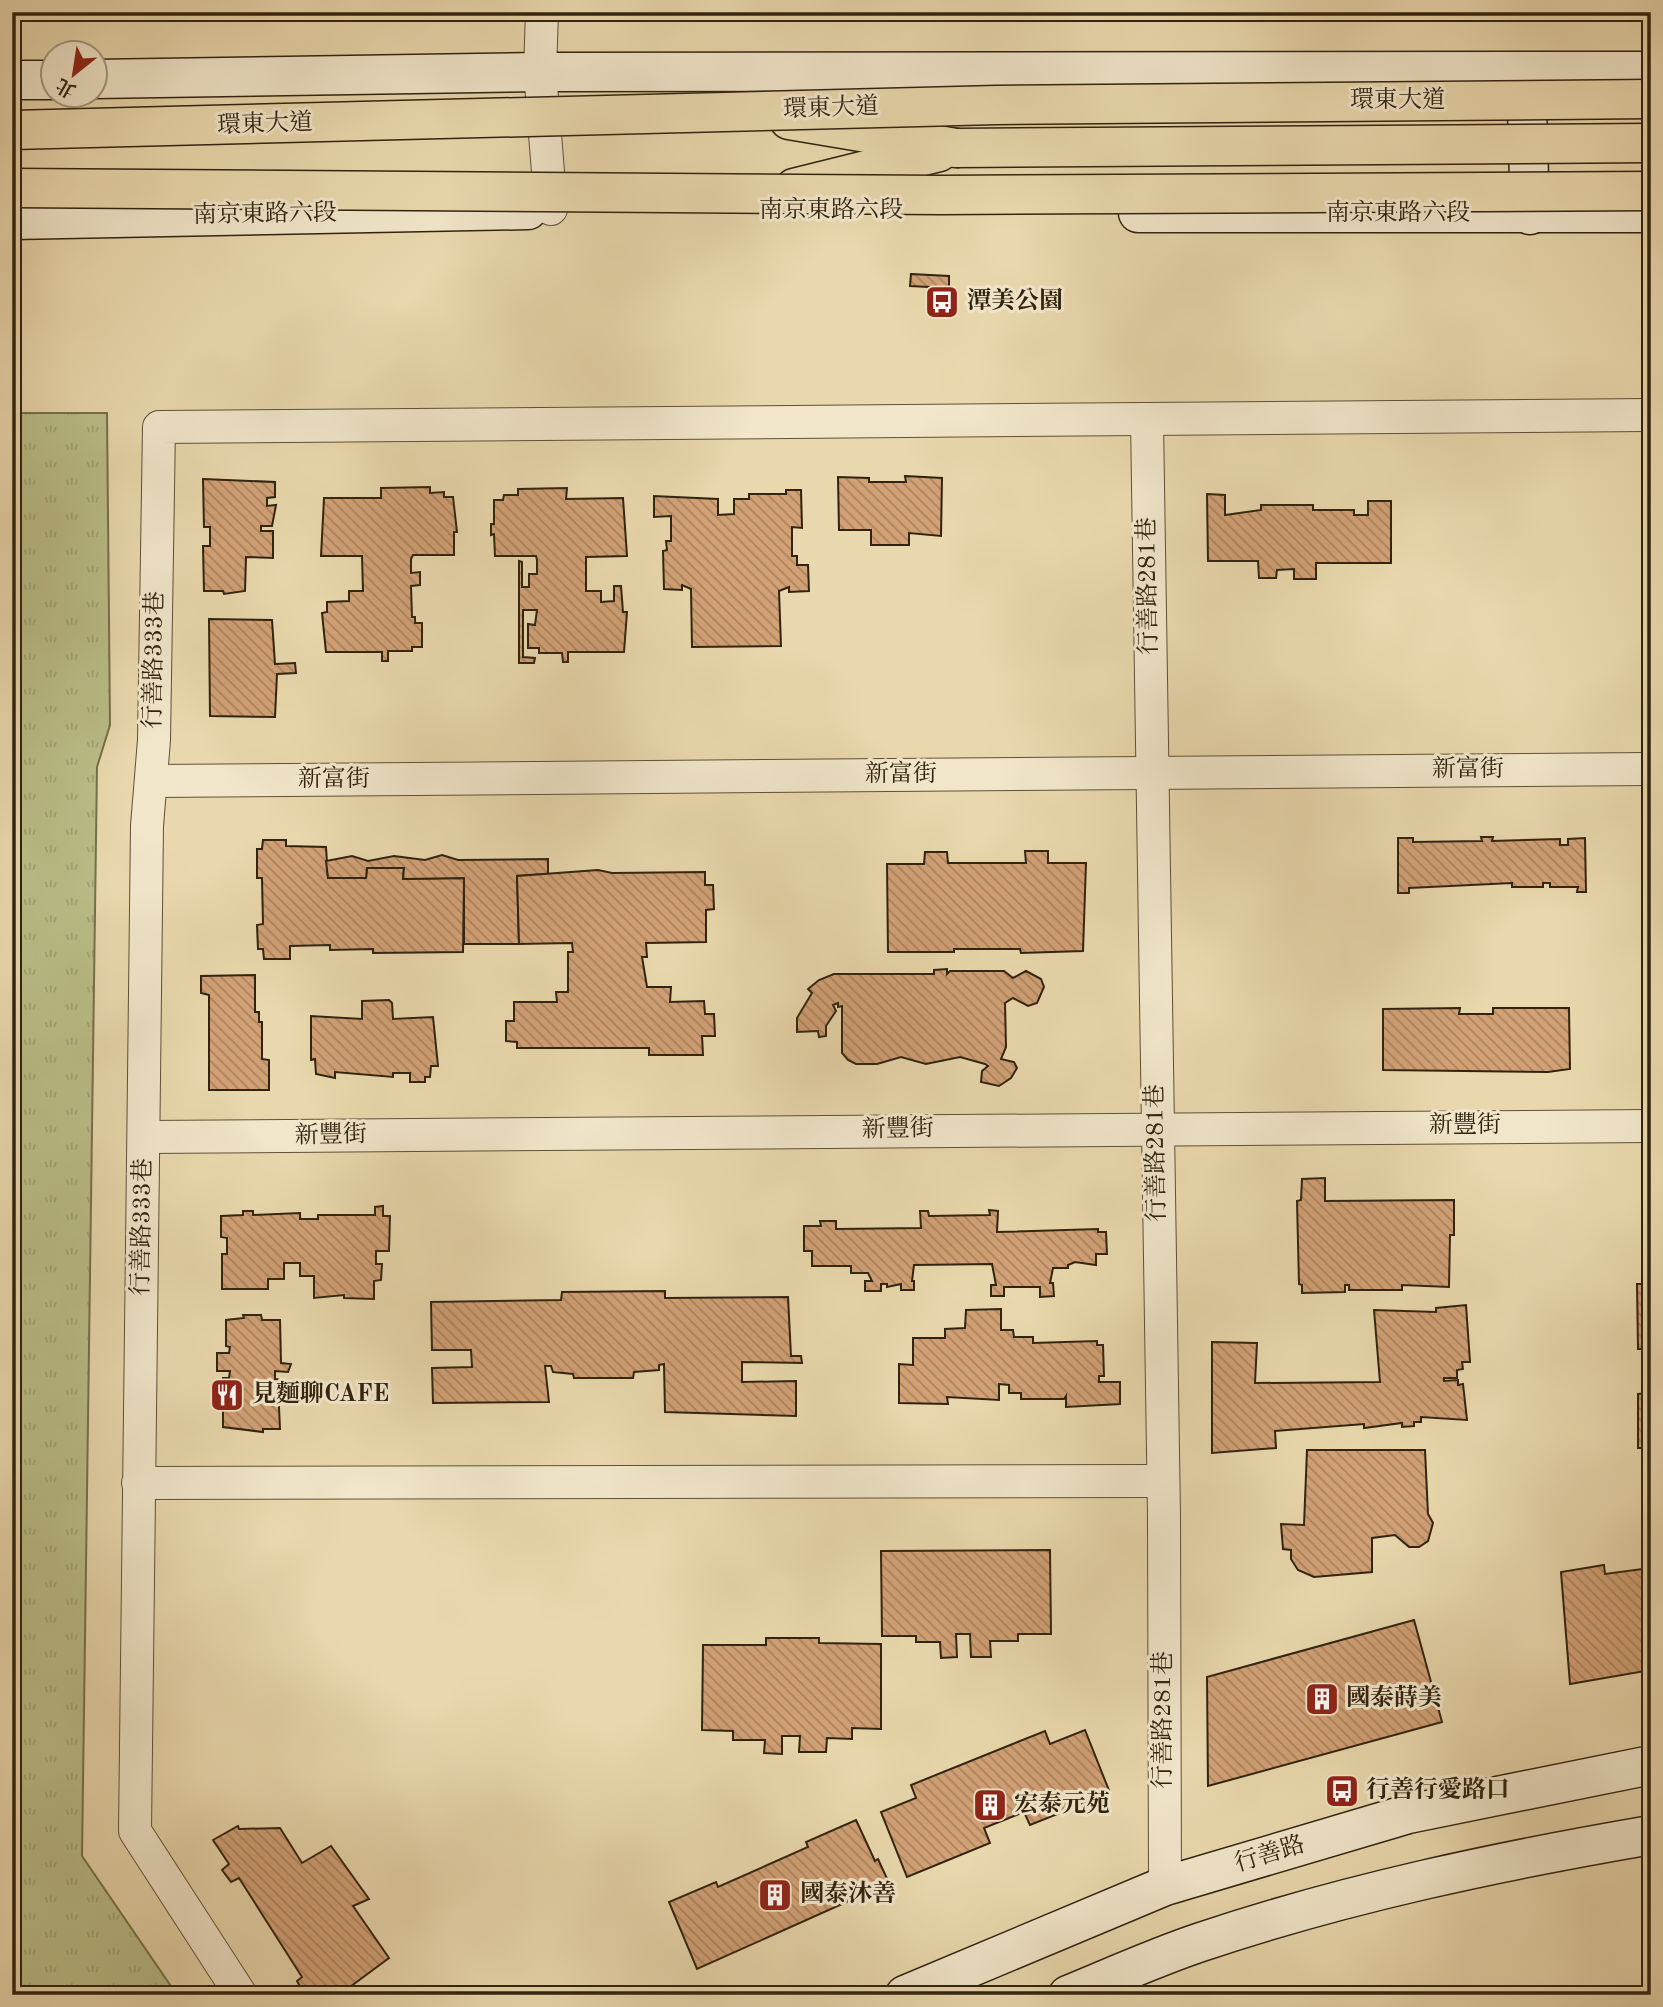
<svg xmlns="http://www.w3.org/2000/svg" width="1663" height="2007" font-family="'Old Standard TT','Noto Serif TC',serif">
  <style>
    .grass { fill: url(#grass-tufts); stroke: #75704c; stroke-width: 2 }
    .building { fill: url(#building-back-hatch); stroke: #302311; stroke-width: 2 }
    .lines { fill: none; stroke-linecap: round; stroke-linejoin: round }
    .street-casing { stroke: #5e5038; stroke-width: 34 }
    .secondary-casing { stroke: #302311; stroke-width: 41 }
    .highway-casing { stroke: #302311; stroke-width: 41 }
    .street { stroke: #f1e6ca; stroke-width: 32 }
    .secondary { stroke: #f1e6ca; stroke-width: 38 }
    .highway { stroke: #e9d8ad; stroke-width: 38 }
    .highway-bridge-casing { stroke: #302311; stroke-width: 41; stroke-linecap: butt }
    .highway-bridge { stroke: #e9d8ad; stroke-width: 38 }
    .labels { text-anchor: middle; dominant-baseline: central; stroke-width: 6; stroke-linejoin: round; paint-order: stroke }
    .street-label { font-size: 24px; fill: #302311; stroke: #f1e6ca }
    .poi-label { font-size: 24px; font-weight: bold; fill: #302311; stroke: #f1e6ca; text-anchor: start }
  </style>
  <defs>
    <pattern id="grass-tufts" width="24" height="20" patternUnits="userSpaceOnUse" patternTransform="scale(1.75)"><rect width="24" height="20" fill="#babe88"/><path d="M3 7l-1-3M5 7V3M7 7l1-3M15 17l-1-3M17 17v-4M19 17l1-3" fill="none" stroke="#a0a374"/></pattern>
    <pattern id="building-back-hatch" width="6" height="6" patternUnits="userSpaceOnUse" patternTransform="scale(1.75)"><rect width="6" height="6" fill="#d2a176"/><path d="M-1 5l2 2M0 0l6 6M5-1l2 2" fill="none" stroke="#ab835f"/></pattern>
  </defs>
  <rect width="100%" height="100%" fill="#e9d8ad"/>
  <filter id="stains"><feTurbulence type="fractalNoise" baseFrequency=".00286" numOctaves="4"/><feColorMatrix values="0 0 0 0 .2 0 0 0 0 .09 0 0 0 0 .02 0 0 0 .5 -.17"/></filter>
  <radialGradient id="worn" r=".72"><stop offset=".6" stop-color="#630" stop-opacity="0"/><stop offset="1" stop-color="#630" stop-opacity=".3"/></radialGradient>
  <path class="grass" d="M12,413H107L110,725L97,767L82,1856L177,1995H12Z"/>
  <g class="building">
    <path d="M911,274L949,276V288L910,286Z"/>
    <path d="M905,476L942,478L941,536L909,533V545H871V530H839L838,477L869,478V482H906Z"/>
    <path d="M203,479L275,482V497L267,498V506L276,505L272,526H261V531H273V558L246,557L245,591L224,594L223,591H204L203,546H210V527H204Z"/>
    <path d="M430,487V493L444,492V497H453L457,532H454V555H413L411,559V573L420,572V585L411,586L412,617H415V623H422V647H412V651H388V661H382V652H326L322,613L327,612V602L349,601V591H363L362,556H321L324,498H381V488Z"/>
    <path d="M567,488L566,499L623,498L627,556L586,557V591H601V602L614,601V586H621L623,612H627L624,652H568V662H563L562,653H539V648H528V624L535,625L537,610H523V657L535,658L534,663H519V561L522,562V587H529V574H537V560L536,556H495L494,534L491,535V524H494V500H503L504,495H518V489Z"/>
    <path d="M786,490H801L802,528L792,527V556H797V565H808L809,591L789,592V587L779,591L781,646L692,647L691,589L682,585V590L664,589L663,551L667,550L666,541H671V516L654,517V496L718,499V515L734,514V499H749V494H786Z"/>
    <path d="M1207,494L1225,495V515L1261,510V505H1313V510H1354V515H1368V501H1391V563H1316V579H1294V569L1277,570L1276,578H1259L1258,561H1208Z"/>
    <path d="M209,619L272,620L275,664L295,663L296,673L277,674L275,717L210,716Z"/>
    <path d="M1481,837H1493L1492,841L1560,839V845H1568V839L1585,838L1586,892H1577L1578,887H1550V883H1543V887H1512V883L1409,888V893H1398V838H1413V842L1482,841Z"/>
    <path d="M263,840H286V846L326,847L328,878H366L367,868H404L403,879L464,878L463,952L373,953V949L330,950V945L290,946V959H264L263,949H258L257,925L263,924L262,878H257V849H262Z"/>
    <path d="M1025,851H1048V863H1086L1083,951L1021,953L1020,949H954V952H888L887,864H924L925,852H947L948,863H1026Z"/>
    <path d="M442,855L458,860L548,859V874L517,876L519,944H464V878L403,879L404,868H367L366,878H328L326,861L352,856L368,861L394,856L425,860Z"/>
    <path d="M598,870L612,873L705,872V885H713L714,909L706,910V942L646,943L647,957H642L647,987H671L670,1002L704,1001L705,1014H714L715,1036H702L703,1055H649V1048H517V1042L506,1041V1021H514V1002H557L556,992H568V952H573L572,943L519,944L517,876Z"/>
    <path d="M1650,900H1651V955H1644L1645,904H1650Z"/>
    <path d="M947,969V974L950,971H1004L1013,978L1026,971L1041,979L1044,987L1037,1003L1028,1006L1013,998L1005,1003L1006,1047L1001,1059L1014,1062L1017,1068L1011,1078L999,1086L981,1082L982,1071L988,1066L985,1064L960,1057L926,1064L901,1057L877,1064H856L848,1060L842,1053V1006L838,1007V1003L833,1005L836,1011L826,1026V1036L819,1037L818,1031L797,1032V1018L812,993L808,989L819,980L834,974H934V970Z"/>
    <path d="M255,975V1012H259V1022H262V1059L269,1060V1090H209V995L201,993V976Z"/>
    <path d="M389,1000L392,1003L393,1019L433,1017L438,1066H431L430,1077H425V1082H410V1073H393V1077L335,1072V1078L316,1074L315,1059L311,1060V1016L362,1019V1001Z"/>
    <path d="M1649,1007H1651L1649,1054Z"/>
    <path d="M1460,1008L1459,1014H1493V1008H1569L1570,1069L1548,1072L1383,1070V1009Z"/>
    <path d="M1325,1178V1201L1454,1200V1235H1450L1449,1287L1402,1285V1290H1349V1285H1345V1292L1302,1293V1285L1299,1284L1297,1201L1301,1200L1302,1179Z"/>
    <path d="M383,1206V1216H390L389,1251H376V1264H382L381,1280L374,1281V1299L344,1298V1295L314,1298V1276H300V1263H284V1279H268V1289H222V1254H227V1238L221,1237V1216L243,1215V1211H253V1215L300,1213V1219H318V1215H375V1207Z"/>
    <path d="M989,1210L998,1211L997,1232L1098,1229V1232H1106L1107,1254H1096V1265L1075,1262L1068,1265V1268H1053L1050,1283H1053L1054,1296L1040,1297V1287H1004V1296H991V1285H996L992,1264L914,1265L912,1281H914V1290H901V1284L887,1287V1284H881V1291H865V1281H872L868,1273H851V1266H812V1251H804V1226H821L820,1221H836V1229L921,1228L920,1211H928L929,1216L990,1215Z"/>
    <path d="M1637,1284H1651V1349H1638Z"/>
    <path d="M665,1291V1298L788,1297L791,1356H801L802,1363L742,1362V1382L796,1381V1416L665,1412L664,1364L659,1365V1370L634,1372L633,1378H574L573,1374L553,1372L551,1366H545L549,1402L433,1403L432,1368L472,1367L471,1350H432L431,1302L561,1300L562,1292Z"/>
    <path d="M1466,1305L1470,1362H1462L1463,1369L1457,1370V1378H1444V1381L1458,1380V1385L1463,1384L1467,1420L1421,1417V1422H1414V1426L1402,1427V1423L1364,1428V1424L1275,1431L1276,1448L1212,1453V1342L1257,1343L1255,1383L1380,1382L1374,1310L1436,1312V1308Z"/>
    <path d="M1001,1309V1330H1013L1014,1337H1033V1343L1097,1341V1345H1103L1104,1376H1099V1382H1120V1404L1066,1407V1396L1064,1399H1021V1393H1009V1385L999,1384V1400L947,1397L948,1404L899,1403V1364L913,1365V1338H945V1329L965,1328L966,1310Z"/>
    <path d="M243,1315H261L262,1320H280L281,1363L291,1364L288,1372L275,1371V1379L284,1380V1387L278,1385L280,1429H263V1432L223,1427V1378H229L230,1371H217V1353H229L230,1347L226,1346V1320L244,1318Z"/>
    <path d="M1651,1393V1487L1649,1448H1638V1394Z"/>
    <path d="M1307,1450H1425L1428,1514L1433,1523L1428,1541L1419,1547H1409L1395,1535L1372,1538V1572L1314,1577L1298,1570L1291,1559V1550L1283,1549L1281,1524L1304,1525Z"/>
    <path d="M1050,1550L1051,1634H1018V1641H990L991,1657H971L970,1634H956L957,1657L941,1658L940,1642H916V1636H882L881,1551Z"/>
    <path d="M1604,1565L1605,1574L1651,1568V1670L1570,1684L1561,1572Z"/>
    <path d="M1414,1620L1442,1722L1208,1786L1207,1677Z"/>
    <path d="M766,1638H819V1643L881,1644V1729L852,1728V1739L827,1738L826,1752H799L800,1736H782V1754L764,1753L765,1740H733V1731L702,1730L703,1645H766Z"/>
    <path d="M1085,1730L1110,1793L1030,1825L1024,1812L984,1828L990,1843L907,1877L881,1812L916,1798L911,1785L1045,1731L1050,1744Z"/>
    <path d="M856,1820L875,1861L878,1859L889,1883L697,1969L669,1902L716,1882L718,1887L808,1847L806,1842Z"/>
    <path d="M238,1826L239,1829L280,1828L302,1863L331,1846L369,1899L353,1906L389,1958L339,1995H316L313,1990L304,1994L297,1981L302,1977L239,1878L231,1882L222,1870L229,1864L213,1840Z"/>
    <path d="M12,1961H14L23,1995H12Z"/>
  </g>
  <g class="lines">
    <g class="street-casing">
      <g id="street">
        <path d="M542,12L540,72L551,209"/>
        <path d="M1147,420L1164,1516L1165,1886"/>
        <path d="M151,781L1651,769"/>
        <path d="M145,1137L1651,1126"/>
        <path d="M138,1483L1163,1481"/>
        <path d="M241,1995L135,1831L147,826L154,740L159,427L1651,415"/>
      </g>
    </g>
    <g class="secondary-casing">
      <g id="secondary">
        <path d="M1526,72L1530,215"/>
        <path d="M94,79L540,72L1651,71"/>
        <path d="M12,80H52"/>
        <path d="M1138,213H1651"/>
        <path d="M12,220L528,210"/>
        <path d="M905,1995L1165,1886L1408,1814L1651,1765"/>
        <path d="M1068,1995C1112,1977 1156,1957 1201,1942C1347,1893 1499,1861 1651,1835"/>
      </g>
    </g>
    <g class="highway-casing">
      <g id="highway">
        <path d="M789,120L956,148"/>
        <path d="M794,188L939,152"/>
      </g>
    </g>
    <use href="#street" class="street"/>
    <use href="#secondary" class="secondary"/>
    <use href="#highway" class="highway"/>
    <g class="highway-bridge-casing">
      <g id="highway-bridge">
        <path d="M12,130L997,105L1651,99"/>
        <path d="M956,148L1651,143"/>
        <path d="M12,188L941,195L1651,191"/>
      </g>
    </g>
    <use href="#highway-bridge" class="highway-bridge"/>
  </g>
  <defs>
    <g id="bus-square" transform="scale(1.75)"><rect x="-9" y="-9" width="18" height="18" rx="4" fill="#8f2418" stroke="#f1e6ca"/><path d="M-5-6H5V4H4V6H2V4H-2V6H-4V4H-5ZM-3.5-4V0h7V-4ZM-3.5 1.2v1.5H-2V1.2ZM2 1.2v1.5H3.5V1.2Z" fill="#fff"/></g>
    <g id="restaurant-square" transform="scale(1.75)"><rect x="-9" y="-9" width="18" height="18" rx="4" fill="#8f2418" stroke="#f1e6ca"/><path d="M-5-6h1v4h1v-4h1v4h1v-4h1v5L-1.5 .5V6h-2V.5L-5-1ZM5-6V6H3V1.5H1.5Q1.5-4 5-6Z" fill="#fff"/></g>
    <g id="building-square" transform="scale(1.75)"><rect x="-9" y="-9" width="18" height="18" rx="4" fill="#8f2418" stroke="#f1e6ca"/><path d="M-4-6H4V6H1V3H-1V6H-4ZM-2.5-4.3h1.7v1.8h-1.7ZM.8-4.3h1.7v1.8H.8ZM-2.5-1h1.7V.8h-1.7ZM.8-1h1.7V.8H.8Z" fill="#fff"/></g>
  </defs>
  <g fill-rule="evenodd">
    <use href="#bus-square" x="942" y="302"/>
    <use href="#restaurant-square" x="227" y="1395"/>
    <use href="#building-square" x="1322" y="1699"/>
    <use href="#bus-square" x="1342" y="1791"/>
    <use href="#building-square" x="990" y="1805"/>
    <use href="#building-square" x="775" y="1895"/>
  </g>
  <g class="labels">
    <g class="street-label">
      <text x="1398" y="101">環東大道</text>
      <text transform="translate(831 109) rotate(-2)">環東大道</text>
      <text transform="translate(265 125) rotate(-2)">環東大道</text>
      <text x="831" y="211">南京東路六段</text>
      <text x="1398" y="214">南京東路六段</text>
      <text transform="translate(265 215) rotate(-1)">南京東路六段</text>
      <text transform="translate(1149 586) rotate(-91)">行善路281巷</text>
      <text transform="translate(155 660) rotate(-89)">行善路333巷</text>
      <text x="1468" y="770">新富街</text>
      <text x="901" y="775">新富街</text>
      <text x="334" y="780">新富街</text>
      <text x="1465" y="1126">新豐街</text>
      <text transform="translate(898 1130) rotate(-1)">新豐街</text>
      <text transform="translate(331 1136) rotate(-1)">新豐街</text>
      <text transform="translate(1157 1153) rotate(-91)">行善路281巷</text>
      <text transform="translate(143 1227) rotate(-89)">行善路333巷</text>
      <text transform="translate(1164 1720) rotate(-90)">行善路281巷</text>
      <text transform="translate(1270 1855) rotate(-17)">行善路</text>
    </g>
    <g class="poi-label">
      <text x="967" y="302">潭美公園</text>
      <text x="252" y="1395">見麵聊CAFE</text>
      <text x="1346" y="1699">國泰蒔美</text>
      <text x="1366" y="1791">行善行愛路口</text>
      <text x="1014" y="1805">宏泰元苑</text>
      <text x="800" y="1895">國泰沐善</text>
    </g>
  </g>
  <rect width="1663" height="2007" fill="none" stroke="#e9d8ad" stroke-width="42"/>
  <rect x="14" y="14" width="1635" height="1979" fill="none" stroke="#302311" stroke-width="3.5"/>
  <rect x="21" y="21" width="1621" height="1965" fill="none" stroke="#302311" stroke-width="2"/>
  <g transform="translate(74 74) rotate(210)"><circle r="33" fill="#f1e6ca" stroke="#a49880" stroke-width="2"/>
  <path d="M0-5L12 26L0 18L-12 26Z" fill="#8f2418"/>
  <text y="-10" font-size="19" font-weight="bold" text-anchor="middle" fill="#302311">北</text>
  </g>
  <rect width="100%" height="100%" filter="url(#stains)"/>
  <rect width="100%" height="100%" fill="url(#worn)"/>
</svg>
